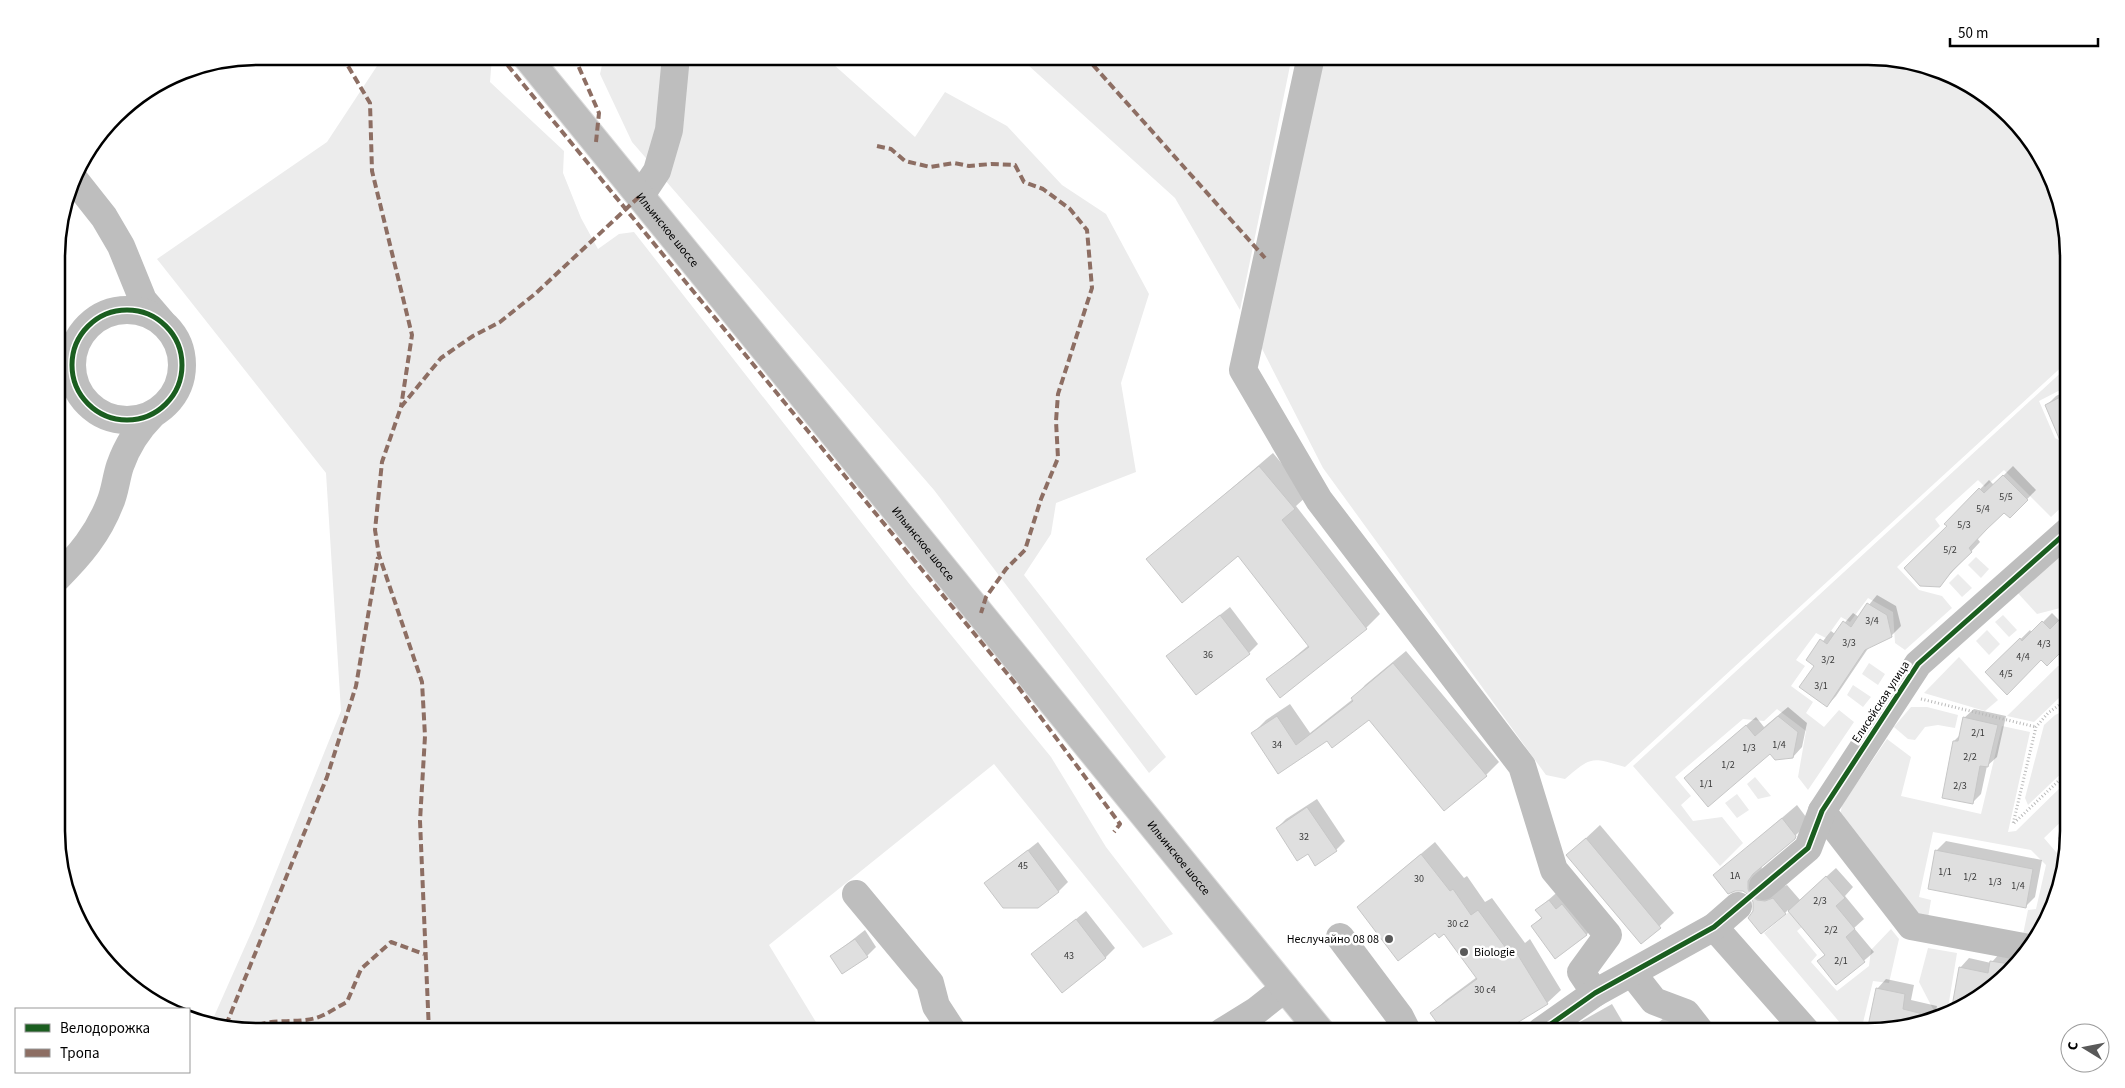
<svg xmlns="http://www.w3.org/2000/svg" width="2125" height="1088" font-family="'Source Sans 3',sans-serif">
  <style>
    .green { fill: #ececec }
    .shadow { fill: #0003 }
    .building { fill: #dfdfdf; stroke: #c7c7c7 }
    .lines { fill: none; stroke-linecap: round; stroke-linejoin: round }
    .major-casing { stroke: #dbdbdb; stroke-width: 30 }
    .path { stroke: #b9b9b9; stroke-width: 3; stroke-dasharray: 1 2.5; stroke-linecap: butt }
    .minor { stroke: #bebebe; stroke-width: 28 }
    .major { stroke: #bebebe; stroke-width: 28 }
    .quiet { stroke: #8d6e63; stroke-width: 4; stroke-dasharray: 8 4; stroke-linecap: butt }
    .cycleway-casing { stroke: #fff; stroke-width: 8 }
    .cycleway { stroke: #1b5e20; stroke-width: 5 }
    .poi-dot { fill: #595959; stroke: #fff; stroke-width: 2 }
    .labels { text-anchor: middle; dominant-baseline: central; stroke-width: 5; stroke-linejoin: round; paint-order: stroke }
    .number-label { font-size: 10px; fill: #383838 }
    .street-label { font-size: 12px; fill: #000; stroke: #fff }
    .poi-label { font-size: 12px; fill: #000; stroke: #fff; text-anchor: end }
    .rim { fill: none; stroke: #000; stroke-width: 2.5 }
  </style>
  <rect width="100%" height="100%" fill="#fff"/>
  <g class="green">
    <path d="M374,56L492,57L490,82L564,151L563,173L581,218L598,249L619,234L634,232L911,586L1051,757L1106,847L1173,934L1143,948L994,764L769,945L822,1032H257L212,1021L255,924L341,711L326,473L157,259L327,142L377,66Z"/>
    <path d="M604,56H824L915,137L945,92L1007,126L1062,185L1106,214L1149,294L1121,383L1136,472L1056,503L1051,534L1024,575L1166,757L1149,773L934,490L632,142L600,74Z"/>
    <path d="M1018,56H1292L1240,310L1175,198Z"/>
    <path d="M1323,56H1868L1957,77L2000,106L2035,145L2067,231V362L1625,767C1591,757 1592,756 1565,779L1546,775L1323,468L1257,339Z"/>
    <path d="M2067,367L2068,386L2039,401L2055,438L2068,445V501L2051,517L2004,470L1985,487L1978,480L1935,519L1940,526L1897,567L1919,590L1942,596L1952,608L1905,650L1895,643L1893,612L1868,598L1850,622L1841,617L1826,638L1816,633L1796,660L1805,666L1791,686L1813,702L1806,713L1824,727L1839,710L1854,722L1808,790L1798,777L1806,731L1777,709L1764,721L1743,719L1675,777L1691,796L1681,805L1693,821L1722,817L1743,843L1720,866L1633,766Z"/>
    <path d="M2068,546V606L2037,614L2016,591Z"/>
    <path d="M1976,557L1989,569L1981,578L1968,565Z"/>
    <path d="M1958,574L1972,588L1962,597L1949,583Z"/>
    <path d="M2003,615L2017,630L2009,637L1995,622Z"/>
    <path d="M1987,630L2000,644L1989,655L1976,641Z"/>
    <path d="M1959,657L1998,700L1985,711L1924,693Z"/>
    <path d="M1869,663L1885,674L1878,685L1862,674Z"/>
    <path d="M2068,665V698L2060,697L2034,722L2007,716L2058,666Z"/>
    <path d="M1853,685L1871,697L1863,707L1847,695Z"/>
    <path d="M1911,707H1927L1958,715L1955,728L1938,725L1925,727L1915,740L1908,739L1894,727Z"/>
    <path d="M2068,709L2069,766L2028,805L2025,798L2044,725L2055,715Z"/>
    <path d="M2002,726L2030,732L2008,832L2016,831L2069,779V814L2044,838L2062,859L2048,920L2034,941L2022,939L2028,910L2036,909L2046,865L2031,850L1933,832L1919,897L1931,900L1928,918L1911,914L1840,816L1842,805L1887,739L1911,757L1901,796L1981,814Z"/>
    <path d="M1755,777L1771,796L1758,799L1747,784Z"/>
    <path d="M1737,794L1749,810L1737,818L1725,803Z"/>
    <path d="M1789,912L1804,925L1797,931L1817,955L1811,962L1837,991L1869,966L1871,950L1891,929L1899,939L1889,983L1873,981L1861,1031H1847L1764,933Z"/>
    <path d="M1928,948L1957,953L1947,1014L1932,1021L1934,1011L1919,982Z"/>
  </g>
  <g class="shadow">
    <path d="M2068,390V432L2047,405L2056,396Z"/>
    <path d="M1273,453L1308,495L1296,506L1380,614L1366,628L1280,696L1267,680L1309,645L1239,554L1148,560Z"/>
    <path d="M2013,466L2036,490L2010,517L2004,511L1977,538L1980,542L1940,585L1948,526L1946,524L1989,480L1994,485Z"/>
    <path d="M1877,595L1896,606L1901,626L1891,636L1869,647L1836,696L1827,706L1816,665L1808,660L1831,631L1835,634L1853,613L1859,617Z"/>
    <path d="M1230,607L1258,644L1249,653L1168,656Z"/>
    <path d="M2052,613L2060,621L2068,613V646L2041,659L1987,672L2030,630L2032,633Z"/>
    <path d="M1406,651L1499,762L1486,775L1369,718L1328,740L1278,772L1253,733L1266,720L1290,704L1310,733L1353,699L1365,685Z"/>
    <path d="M1788,707L1807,723L1802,747L1793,757L1770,753L1694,769L1756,717L1764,727Z"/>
    <path d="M1974,709L2006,716L1997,757L1987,766L1981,794L1972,803L1954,741L1961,734L1964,718Z"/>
    <path d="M1317,799L1345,841L1336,850L1308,852L1277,828L1286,819Z"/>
    <path d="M1797,805L1809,821V823L1762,866L1761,875L1780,888L1787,885L1800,900L1836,868L1853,887L1845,896L1864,919L1854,928L1874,952L1837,984L1818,961L1826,954L1788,910L1785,913L1754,911V902L1751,895L1715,875Z"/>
    <path d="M1600,825L1674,913L1641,943L1568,855Z"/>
    <path d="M2069,827V832L2065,846L2058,838Z"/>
    <path d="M1946,841L2042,860L2035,897L2026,906L1937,850Z"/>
    <path d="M1038,842L1068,882L1058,892L986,883Z"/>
    <path d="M1435,842L1464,878L1467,876L1485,902L1492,898L1525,943L1530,939L1561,990L1547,1003L1501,1031H1445L1432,1013L1446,1000L1477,977L1445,932L1435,931L1358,907Z"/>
    <path d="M1563,887L1601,920L1587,934L1555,957L1532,926L1542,917L1537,910Z"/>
    <path d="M1086,911L1115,948L1105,958L1033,954Z"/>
    <path d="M865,930L876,947L867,956H832Z"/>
    <path d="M2001,952L2024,956L2019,964L1979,998L1957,1009L1953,1008L1960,968L1969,958L1991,963Z"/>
    <path d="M1886,979L1914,985L1911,1000L1937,1006L1934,1021L1881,1031L1868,1029L1877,989Z"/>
    <path d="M1683,1003L1712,1031H1649L1654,1026Z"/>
    <path d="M1612,1004L1628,1031H1564Z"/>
    <path d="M1264,1023L1270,1031H1251Z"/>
  </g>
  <g class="building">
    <path d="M2068,393V457H2067L2045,405Z"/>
    <path d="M1259,466L1295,509L1282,520L1367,629L1280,698L1266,679L1309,647L1238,556L1182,603L1146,559Z"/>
    <path d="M2003,475L2028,500L2010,518L2004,513L1987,529L1969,548L1972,552L1952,571L1940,587L1920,586L1904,568L1947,526L1944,524L1979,488L1984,493Z"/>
    <path d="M1867,603L1887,615L1892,637L1865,650L1827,707L1799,687L1814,666L1806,660L1820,639L1827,644L1843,621L1851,627Z"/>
    <path d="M2068,611V645L2047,666L2041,660L2007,695L1985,672L2020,638L2022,641L2042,621L2050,629Z"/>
    <path d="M1220,615L1250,654L1196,695L1166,656Z"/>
    <path d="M1393,663L1487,776L1444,811L1369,720L1332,748L1327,741L1278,774L1251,733L1277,716L1296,745L1353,701L1351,698Z"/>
    <path d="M1778,716L1798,732L1793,758L1775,760L1770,754L1708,807L1684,778L1746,725L1755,736Z"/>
    <path d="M1963,717L1998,725L1988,767L1980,766L1973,804L1942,798L1953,741H1958Z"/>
    <path d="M1307,807L1337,851L1315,866L1308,854L1297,861L1276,828Z"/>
    <path d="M1782,818L1796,836L1795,839L1753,874L1748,881V889L1751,896L1757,900L1765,901L1773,898L1786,914L1761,934L1748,918L1753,911V902L1750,896L1743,891H1735L1728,894L1713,875Z"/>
    <path d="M1586,838L1661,928L1641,944L1566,855Z"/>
    <path d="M1028,850L1059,892L1038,908H1003L984,883Z"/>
    <path d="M1935,850L2033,869L2026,908L1928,889Z"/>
    <path d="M1421,854L1450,891L1453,889L1471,915L1478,910L1511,955L1516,952L1548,1004L1504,1031H1443L1430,1013L1477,979L1444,934L1439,938L1435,933L1398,961L1357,907Z"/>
    <path d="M1826,876L1845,898L1836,906L1855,929L1846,937L1865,962L1836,985L1817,961L1825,955L1788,911Z"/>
    <path d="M1549,900L1556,909L1562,904L1587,935L1555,959L1531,926L1542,918L1535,910Z"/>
    <path d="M1076,919L1106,958L1062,993L1031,954Z"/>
    <path d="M855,939L868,957L842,974L830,956Z"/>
    <path d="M1990,961L2017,965L1979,998L1951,1012L1959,967L1988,973Z"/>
    <path d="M1876,988L1905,994L1903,1009L1939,1018L1881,1031H1867Z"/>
  </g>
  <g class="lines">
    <g class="major-casing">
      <g id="major">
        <path id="s1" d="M526,56L1320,1031"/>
      </g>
    </g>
    <g class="path">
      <path d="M1921,699L2036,727"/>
      <path d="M2068,702L2065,701L2048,713L2036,727L2013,824L2069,771"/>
    </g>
    <g class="minor">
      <path d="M1311,56L1243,370L1319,500L1522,766L1554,870L1608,935L1581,972L1595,993"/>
      <path d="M74,179L104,217L121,246L143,300L161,321"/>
      <path d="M641,195L657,171L669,130L676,56"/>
      <circle cx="127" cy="365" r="55"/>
      <path d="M57,578C80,555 98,534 110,503C115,492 116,478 120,466C127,446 137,430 152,415"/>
      <path d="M1822,811L1911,926L2029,948"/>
      <path d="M1763,886L1808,848L1822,811L1918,664L2068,531"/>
      <path d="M856,894L930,983L936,1006L953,1032"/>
      <path d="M1714,927L1806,1031"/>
      <path d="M1340,937L1400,1017L1407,1031"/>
      <path d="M1632,973L1654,1001L1686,1013L1700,1031"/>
      <path d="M1541,1031L1595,993L1714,927L1738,906"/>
      <path d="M1222,1032L1256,1011L1285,988"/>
    </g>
    <use href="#major" class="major"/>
    <g class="quiet">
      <path d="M342,56L370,103L372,171L412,335L401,407"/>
      <path d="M500,56L1019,688L1120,824L1114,832"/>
      <path d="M574,56L599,113L596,142"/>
      <path d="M1085,56L1265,258"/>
      <path d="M877,146L891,149L905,161L930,167L954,163L969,166L991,164L1015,165L1024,182L1043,189L1070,209L1087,230L1092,288L1058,394L1056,421L1058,458L1041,499L1025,550L1006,569L986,597L981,613"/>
      <path d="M226,1025L327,777L356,686L378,557"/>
      <path d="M247,1030C267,1017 294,1024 316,1018C326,1015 337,1007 347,1002L361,969L391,942L424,954"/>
      <path d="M429,1032L420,821L425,736L422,682L379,555L375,530L382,462L401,407L441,358L473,336L500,322L535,294L641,195"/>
    </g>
    <g class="cycleway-casing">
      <g id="cycleway">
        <circle cx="127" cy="365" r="55"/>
        <path d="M1541,1031L1595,993L1714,927L1808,848L1822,811L1918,664L2068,531"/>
      </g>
    </g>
    <use href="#cycleway" class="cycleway"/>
  </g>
  <g class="poi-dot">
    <circle cx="1389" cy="939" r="5"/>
    <circle cx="1464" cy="952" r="5"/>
  </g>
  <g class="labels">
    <g class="number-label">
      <text x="2006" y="497">5/5</text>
      <text x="1983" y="509">5/4</text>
      <text x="1964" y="525">5/3</text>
      <text x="1950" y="550">5/2</text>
      <text x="1872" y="621">3/4</text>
      <text x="1849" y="643">3/3</text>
      <text x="2044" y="644">4/3</text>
      <text x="1208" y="655">36</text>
      <text x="2023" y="657">4/4</text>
      <text x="1828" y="660">3/2</text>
      <text x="2006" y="674">4/5</text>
      <text x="1821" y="686">3/1</text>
      <text x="1978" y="733">2/1</text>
      <text x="1277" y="745">34</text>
      <text x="1779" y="745">1/4</text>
      <text x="1749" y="748">1/3</text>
      <text x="1970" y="757">2/2</text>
      <text x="1728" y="765">1/2</text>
      <text x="1706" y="784">1/1</text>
      <text x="1960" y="786">2/3</text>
      <text x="1304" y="837">32</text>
      <text x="1023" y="866">45</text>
      <text x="1945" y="872">1/1</text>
      <text x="1735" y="876">1А</text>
      <text x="1970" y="877">1/2</text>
      <text x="1419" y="879">30</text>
      <text x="1995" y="882">1/3</text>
      <text x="2018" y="886">1/4</text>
      <text x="1820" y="901">2/3</text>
      <text x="1458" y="924">30 с2</text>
      <text x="1831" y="930">2/2</text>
      <text x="1069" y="956">43</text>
      <text x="1841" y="961">2/1</text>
      <text x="1485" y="990">30 с4</text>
    </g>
    <g class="street-label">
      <text stroke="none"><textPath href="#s1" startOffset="224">Ильинское шоссе</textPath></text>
      <text stroke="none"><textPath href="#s1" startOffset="629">Ильинское шоссе</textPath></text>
      <text transform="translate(1881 702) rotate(-57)">Елисейская улица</text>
      <text stroke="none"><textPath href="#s1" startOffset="1034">Ильинское шоссе</textPath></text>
    </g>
    <g class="poi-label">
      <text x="1379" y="939">Неслучайно 08 08</text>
      <text x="1474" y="952" text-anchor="start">Biologie</text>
    </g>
  </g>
  <path d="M0 0H2125V1088H0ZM257 65H1868A192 192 0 0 1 2060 257V831A192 192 0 0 1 1868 1023H257A192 192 0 0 1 65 831V257A192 192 0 0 1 257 65Z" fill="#fff" fill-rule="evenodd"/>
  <path class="rim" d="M257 65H1868A192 192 0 0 1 2060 257V831A192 192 0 0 1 1868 1023H257A192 192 0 0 1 65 831V257A192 192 0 0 1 257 65Z"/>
  <rect x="15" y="1008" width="175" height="65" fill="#ffffff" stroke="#999999"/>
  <rect x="25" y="1024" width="25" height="8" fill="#1b5e20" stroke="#999999"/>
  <text x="60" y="1033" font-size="15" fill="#000000">Велодорожка</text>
  <rect x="25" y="1049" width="25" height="8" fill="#8d6e63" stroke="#999999"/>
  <text x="60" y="1058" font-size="15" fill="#000000">Тропа</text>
  <g transform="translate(2085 1048) rotate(280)"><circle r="24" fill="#ffffff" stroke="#999999"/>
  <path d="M0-4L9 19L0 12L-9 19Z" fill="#595959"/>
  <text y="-8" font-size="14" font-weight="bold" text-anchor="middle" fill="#000000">С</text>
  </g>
  <path d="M1950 38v8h148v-8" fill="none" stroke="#000000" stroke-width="2.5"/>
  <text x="1958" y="38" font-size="15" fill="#000000" stroke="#ffffff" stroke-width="4" paint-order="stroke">50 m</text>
</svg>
